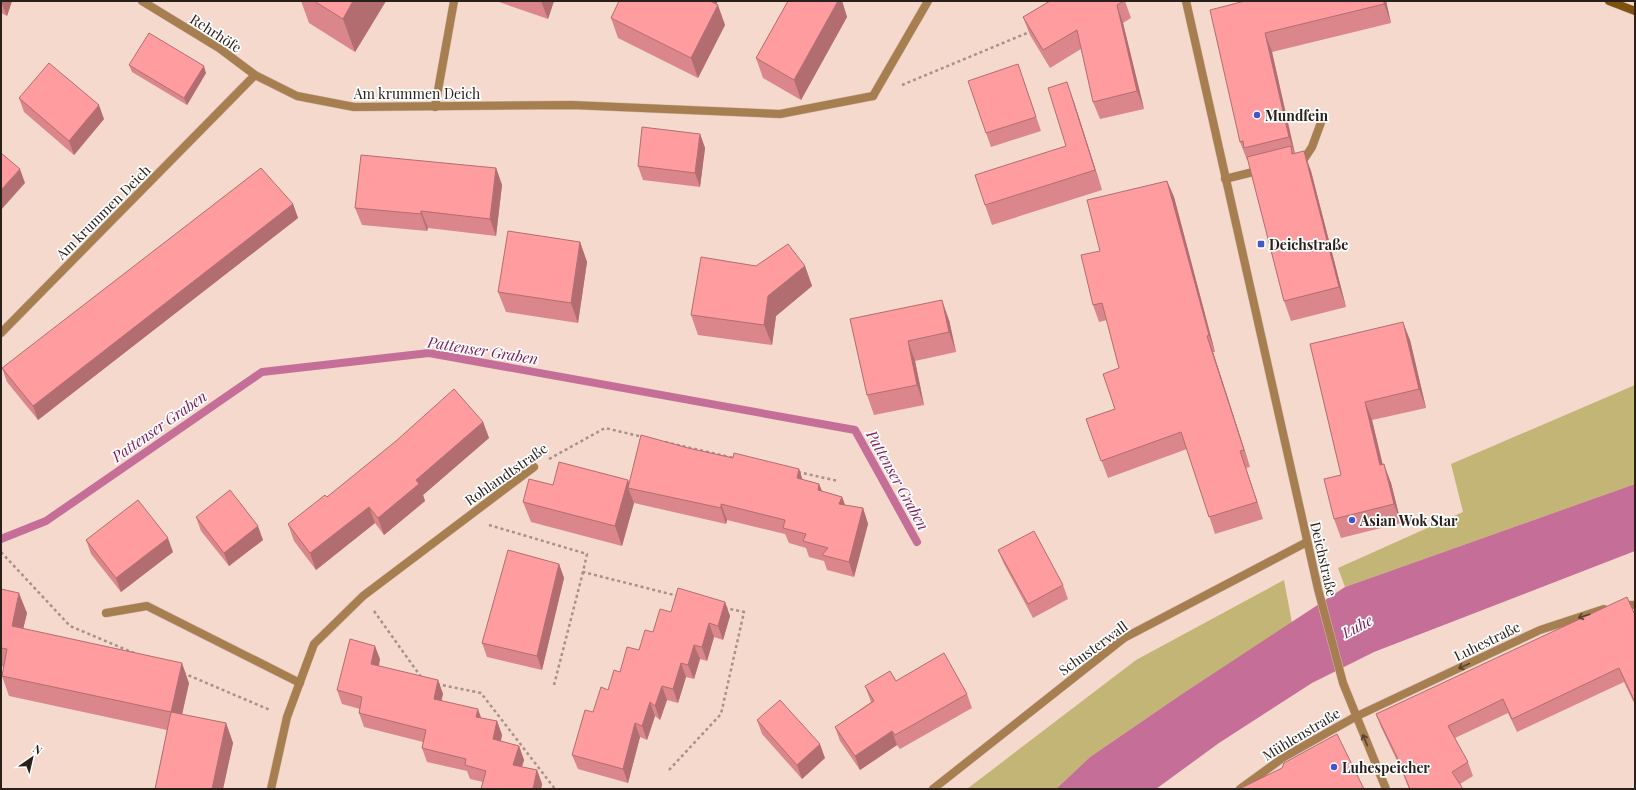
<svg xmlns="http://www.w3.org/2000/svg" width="1636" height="790" font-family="'Playfair Display',serif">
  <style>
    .green { fill: #c3b576 }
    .water { fill: #c56f98 }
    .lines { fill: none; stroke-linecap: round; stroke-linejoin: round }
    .stream { stroke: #c56f98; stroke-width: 8 }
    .lane-casing { stroke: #d1b8ad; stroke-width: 9 }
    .street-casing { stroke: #d1b8ad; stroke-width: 9 }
    .secondary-casing { stroke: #d1b8ad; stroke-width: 9 }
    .path { stroke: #a79188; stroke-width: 2.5; stroke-dasharray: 3 3; stroke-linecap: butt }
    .lane { stroke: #a67e4f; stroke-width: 8 }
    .street { stroke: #a67e4f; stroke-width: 8 }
    .secondary { stroke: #7e510e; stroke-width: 8 }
    .wall { fill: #da868a }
    .shaded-wall { fill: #b26d70 }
    .building { fill: #fe9ca0; stroke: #b26d70 }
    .oneway { stroke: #55412d }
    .poi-dot { fill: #4456ca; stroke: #fff; stroke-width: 1.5 }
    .labels { text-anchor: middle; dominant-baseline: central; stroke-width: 3.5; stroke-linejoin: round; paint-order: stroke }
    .street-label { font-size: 14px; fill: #2a201b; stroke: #fff }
    .poi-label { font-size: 14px; font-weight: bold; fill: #2a201b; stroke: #fff; text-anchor: start }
    .water-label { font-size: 15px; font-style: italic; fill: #7d1651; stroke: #fff }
  </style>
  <rect width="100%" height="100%" fill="#f6d9cd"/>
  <g class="green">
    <path d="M1635,385V484L1345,587L1338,568L1463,512L1451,464Z"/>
    <path d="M1284,580L1292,623L1179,696L1090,757L1056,789H967L1136,660Z"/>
  </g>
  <path class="water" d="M1635,484V551L1374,652L1312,683L1219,743L1156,789H1056L1090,757L1179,696L1345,587Z"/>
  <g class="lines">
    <path class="stream" d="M1,539L46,521L262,372L429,353L855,430L917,542"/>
    <g class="lane-casing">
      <g id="lane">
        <path d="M873,96L928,1"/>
        <path d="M435,107L454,1"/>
        <path d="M1297,160L1304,159L1312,147L1323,117"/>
        <path d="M1225,179L1261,170"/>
        <path d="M106,613L147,606L300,683"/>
      </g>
    </g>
    <g class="street-casing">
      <g id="street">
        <path d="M142,1L219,48L255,75"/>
        <path d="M1186,1L1318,589L1343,683L1386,789"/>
        <path d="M1,333L255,75L297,96L354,107L572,105L780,114L873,96"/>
        <path d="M1621,605H1635"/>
        <path d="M271,789L287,717L314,644L363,596L534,467"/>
        <path d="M933,789L1124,638L1307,542"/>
        <path d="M1240,789L1284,757L1355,717L1540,630L1604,609"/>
      </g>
    </g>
    <g class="secondary-casing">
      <path id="secondary" d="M1609,1L1635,11"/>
    </g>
    <g class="path">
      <path d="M902,85L1027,33L1031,29"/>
      <path d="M665,442L734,458"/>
      <path d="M549,459L605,428L643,437"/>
      <path d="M798,472L838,481"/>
      <path d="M489,525L587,554L583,572L678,596"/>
      <path d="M1,552L70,626L134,653"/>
      <path d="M374,611L421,677"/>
      <path d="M183,673L270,710"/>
      <path d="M437,684L481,693L555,789"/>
      <path d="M554,685L583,572"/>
      <path d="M669,770L721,714L744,612L725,608"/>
    </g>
    <use href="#lane" class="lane"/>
    <use href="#street" class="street"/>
    <use href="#secondary" class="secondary"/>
  </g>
  <g class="wall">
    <path d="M1,1H12L7,16L1,13Z"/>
    <path d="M301,1H386L355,52L309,23Z"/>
    <path d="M496,1H554L548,19Z"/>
    <path d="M788,1H842L847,17L801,100L763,78L756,58Z"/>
    <path d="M1050,1H1125L1131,18L1123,23L1144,109L1100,119L1093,102L1081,49L1050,68L1030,35L1023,17Z"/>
    <path d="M1245,1H1386L1391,23L1272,52L1295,153L1311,171L1346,307L1291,321L1284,301L1248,160H1247L1240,142Z"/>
    <path d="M716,4L725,25L698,78L618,38L611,18Z"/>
    <path d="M129,65L206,73L187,105L132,72Z"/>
    <path d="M1023,78L1041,131L991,147L986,133Z"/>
    <path d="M19,98L104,119L74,155L24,112Z"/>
    <path d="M1074,102L1102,190L992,225L985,205L1066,146Z"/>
    <path d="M700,134L705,148L700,187L643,180L638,166Z"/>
    <path d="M496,168L502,185L496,236L428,228L427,231L362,225L355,208Z"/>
    <path d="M1167,181L1174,197L1215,352H1213L1250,467L1246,468L1263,519L1215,534L1187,449L1108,478L1086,419L1115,409L1119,368L1107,320L1099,322L1093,305L1100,251Z"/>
    <path d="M293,204L298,218L38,420L7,382L2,368Z"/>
    <path d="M580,242L587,262L578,323L506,312L498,292Z"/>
    <path d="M756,266H805L812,286L776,316L772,345L698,335L691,315Z"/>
    <path d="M850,319L949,320L956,352L915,361L924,405L874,415L867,395Z"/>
    <path d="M1410,340L1426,408L1372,420L1383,465L1391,483L1401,523L1341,538L1334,519L1341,475L1310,344Z"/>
    <path d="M483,422L489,438L423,495L425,501L384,535L375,523L316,570L294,541L288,524L327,497Z"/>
    <path d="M688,448L733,458L799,469L802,479L819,484L822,491L842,497L845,505L863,508L868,524L854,577L827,570L824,561L809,557L806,548L789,543L785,534L727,520L726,524L634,503L622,546L531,522L523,502L553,485L628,480L629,485Z"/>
    <path d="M196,517L263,540L229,566L201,531Z"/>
    <path d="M86,540L173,552L121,592L91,554Z"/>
    <path d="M998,550L1063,585L1068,599L1033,618L1004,564Z"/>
    <path d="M559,564L564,578L542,670L487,657L482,643Z"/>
    <path d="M1,589L27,613L23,629L189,683L182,715L226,723L233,743L223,789H155L167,730L9,696L2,676L4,667L1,666Z"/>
    <path d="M725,602L730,616L723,640L714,637L707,661L700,659L694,679L686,677L678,703L667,700L660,720L655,716L647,740L640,737L628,783L578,769L572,755L593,712L620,672L671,612Z"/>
    <path d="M1635,615V705L1624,682L1517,732L1508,713L1455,738L1468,762L1473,776L1460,784L1463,789H1409L1401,769L1381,727L1376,714Z"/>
    <path d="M380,659L379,666L438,680L443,694L441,700L481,718L497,721L502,735L501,741L519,746L524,760L522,767L537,770L542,784L541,789H481L483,782L470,779L467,771L427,762L422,748L423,742L364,727L359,713L360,709L342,704L337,690Z"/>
    <path d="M896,681L967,694L972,708L900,749L897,745L860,770L840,741L835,727L871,702L865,686Z"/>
    <path d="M757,720L825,758L802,779L762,734Z"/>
  </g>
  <g class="shaded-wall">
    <path d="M1,1H12L7,16Z"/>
    <path d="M353,1H386L355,52L343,19Z"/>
    <path d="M541,1H554L548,19Z"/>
    <path d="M703,1H718L709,17Z"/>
    <path d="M838,1H842L847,17L801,100L794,80Z"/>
    <path d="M1384,1H1386L1391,23L1384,4Z"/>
    <path d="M718,5L725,25L698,78L691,58Z"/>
    <path d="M1117,5L1123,23L1144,109L1137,91Z"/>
    <path d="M1265,33L1272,52L1295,155L1289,137Z"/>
    <path d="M204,66L206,73L187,105L184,98Z"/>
    <path d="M1067,82L1074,102L1102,190L1095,170Z"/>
    <path d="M99,105L104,119L74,155L69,141Z"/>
    <path d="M700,134L705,148L700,187L695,173Z"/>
    <path d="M1304,151L1311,171L1346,307L1339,287Z"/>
    <path d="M496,168L502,185L496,236L490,219Z"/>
    <path d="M20,169L25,183L1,210V190Z"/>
    <path d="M1167,181L1174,197L1215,352L1209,335Z"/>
    <path d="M293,204L298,218L38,420L33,406Z"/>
    <path d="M421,211L428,228L427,231L421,214Z"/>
    <path d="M580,242L587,262L578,323L571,303Z"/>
    <path d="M805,266L812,286L776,316L772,345L764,325L768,296Z"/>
    <path d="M942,300L949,320L956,352L949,332Z"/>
    <path d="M1403,322L1410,340L1426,408L1419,389Z"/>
    <path d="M1207,336L1213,352L1250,467L1244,450Z"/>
    <path d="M908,341L915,361L924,405L917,385Z"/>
    <path d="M1365,402L1372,420L1387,484L1380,465Z"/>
    <path d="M483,422L489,438L423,495L425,501L384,535L378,518L416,480Z"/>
    <path d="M1240,451L1246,468L1263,519L1257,502Z"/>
    <path d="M1384,464L1391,483L1401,523L1394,504Z"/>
    <path d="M799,469L804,484L797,478Z"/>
    <path d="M628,480L631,489L628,488L634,503L622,546L615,526Z"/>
    <path d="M819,484L825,499L818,490Z"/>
    <path d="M842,497L848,513L839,504Z"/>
    <path d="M721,504L727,520L726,524L721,508Z"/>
    <path d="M369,507L375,523L316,570L310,553Z"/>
    <path d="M863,508L868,524L854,577L849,562Z"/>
    <path d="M258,526L263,540L229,566L224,553Z"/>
    <path d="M168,538L173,552L121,592L116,578Z"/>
    <path d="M559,564L564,578L542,670L537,656Z"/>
    <path d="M19,593L27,613L19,646L12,626Z"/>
    <path d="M725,602L730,616L723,640L718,626Z"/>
    <path d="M709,623L714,637L707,661L702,647Z"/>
    <path d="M694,645L700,659L694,679L688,665Z"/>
    <path d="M375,646L380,659L376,678L371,664Z"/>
    <path d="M182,663L189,683L178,732L171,712Z"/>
    <path d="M681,663L686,677L678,703L673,689Z"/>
    <path d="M438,680L443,694L439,712L434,699Z"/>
    <path d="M662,686L667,700L660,720L655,706Z"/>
    <path d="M650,702L655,716L647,740L642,726Z"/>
    <path d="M478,709L483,723L476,717Z"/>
    <path d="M497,721L502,735L498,753L493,739Z"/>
    <path d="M226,723L233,743L223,789H212Z"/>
    <path d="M635,723L640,737L628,783L623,769Z"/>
    <path d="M892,731L897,745L860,770L855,756Z"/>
    <path d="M820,744L825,758L802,779L797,765Z"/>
    <path d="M519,746L524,760L518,779L513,765Z"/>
    <path d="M537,770L542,784L541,789H533Z"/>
  </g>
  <g class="building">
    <path d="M314,1H353L343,19Z"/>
    <path d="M619,1H710L718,5L691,58L611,18Z"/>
    <path d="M788,1H838L794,80L756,58Z"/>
    <path d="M1050,1H1124L1117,5L1137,91L1093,102L1077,30L1043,50L1023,17Z"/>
    <path d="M1245,1H1384V4L1265,33L1289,137L1244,148L1243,141L1240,142L1210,10Z"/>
    <path d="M149,33L204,66L184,98L129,65Z"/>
    <path d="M49,63L99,105L69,141L19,98Z"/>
    <path d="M1018,64L1036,117L986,133L968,81Z"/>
    <path d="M1067,82L1095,170L985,205L975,175L1066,146L1048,88Z"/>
    <path d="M642,127L700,134L695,173L638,166Z"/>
    <path d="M1291,146L1292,154L1304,151L1339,287L1284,301L1247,157Z"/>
    <path d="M1,153L20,169L1,190Z"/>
    <path d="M361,155L496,168L490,219L421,211V214L355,208Z"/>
    <path d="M261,168L293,204L33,406L2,368Z"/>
    <path d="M1167,181L1209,335L1207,336L1244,450L1240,451L1257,502L1209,517L1181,432L1101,461L1086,419L1115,409L1103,374L1119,368L1102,303L1093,305L1081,255L1100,251L1087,200Z"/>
    <path d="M508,231L580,242L571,303L498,292Z"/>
    <path d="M788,244L805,266L768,296L764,325L691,315L701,257L756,266Z"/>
    <path d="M942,300L949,332L908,341L917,385L867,395L850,319Z"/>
    <path d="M1403,322L1419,389L1365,402L1380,465L1384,464L1394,504L1334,519L1324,479L1341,475L1310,344Z"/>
    <path d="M454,389L483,422L416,480L419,484L378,518L369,507L310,553L288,524L325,495L327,497L396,441Z"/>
    <path d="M641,435L688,448L733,458L734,453L799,469L797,478L819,484L818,490L842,497L839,504L863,508L849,562L822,555L828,548L803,541L806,534L783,528L785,520L721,504V508L628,488Z"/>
    <path d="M559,462L628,480L615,526L523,502L529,479L553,485Z"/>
    <path d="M230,490L258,526L224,553L196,517Z"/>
    <path d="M138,500L168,538L116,578L86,540Z"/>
    <path d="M1034,531L1063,585L1028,604L998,550Z"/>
    <path d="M508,550L559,564L537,656L482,643Z"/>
    <path d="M678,588L725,602L718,626L709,623L702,647L694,645L688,665L681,663L673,689L662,686L655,706L650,702L642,726L635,723L623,769L572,755L585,710L593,712L601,687L608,690L614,670L620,672L627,647L639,650L645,630L653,632L660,609L671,612Z"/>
    <path d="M1,589L19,593L12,626L182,663L171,712L2,676L7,649L1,648Z"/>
    <path d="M1627,597L1635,615V702L1619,668L1512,719L1503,699L1448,726L1468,762L1452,772L1463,789H1410L1396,755L1376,714Z"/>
    <path d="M350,639L375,646L371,664L438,680L434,699L478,709L476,717L497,721L493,739L519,746L513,765L537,770L533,789H481L486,771L465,765L466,759L422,748L426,730L359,713L362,697L337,690Z"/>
    <path d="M944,653L967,694L895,735L892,731L855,756L835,727L874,701L865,686L890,671L896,681Z"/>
    <path d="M780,700L820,744L797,765L757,720Z"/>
    <path d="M171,712L226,723L212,789H155Z"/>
    <path d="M1337,734L1364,789H1239L1282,768L1284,763Z"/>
  </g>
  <defs><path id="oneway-shaft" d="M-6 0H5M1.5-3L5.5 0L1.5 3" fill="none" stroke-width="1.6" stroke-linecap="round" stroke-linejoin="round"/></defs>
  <g class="oneway">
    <use href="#oneway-shaft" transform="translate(1584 616) rotate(162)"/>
    <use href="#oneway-shaft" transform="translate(1464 666) rotate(155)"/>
    <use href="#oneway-shaft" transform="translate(1365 740) rotate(-113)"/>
  </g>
  <g class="poi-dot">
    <circle cx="1257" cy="115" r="4"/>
    <rect x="1257" y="240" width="8" height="8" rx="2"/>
    <circle cx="1352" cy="520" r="4"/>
    <circle cx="1334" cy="767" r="4"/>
  </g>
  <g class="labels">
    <g class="street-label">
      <text transform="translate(216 33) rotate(33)">Rehrhöfe</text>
      <text x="417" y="93">Am krummen Deich</text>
      <text transform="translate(103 212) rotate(-45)">Am krummen Deich</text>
      <text transform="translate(506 474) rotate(-35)">Rohlandtstraße</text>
      <text transform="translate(1324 559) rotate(77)">Deichstraße</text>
      <text transform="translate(1487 641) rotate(-26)">Luhestraße</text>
      <text transform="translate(1093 648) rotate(-36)">Schusterwall</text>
      <text transform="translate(1301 734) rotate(-31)">Mühlenstraße</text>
    </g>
    <g class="poi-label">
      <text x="1265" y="115">Mundfein</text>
      <text x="1269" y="244">Deichstraße</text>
      <text x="1360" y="520">Asian Wok Star</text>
      <text x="1342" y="767">Luhespeicher</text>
    </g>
    <g class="water-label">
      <text transform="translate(483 350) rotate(9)">Pattenser Graben</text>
      <text transform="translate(159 426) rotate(-35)">Pattenser Graben</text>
      <text transform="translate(898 480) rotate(61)">Pattenser Graben</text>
      <text transform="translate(1357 626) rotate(-28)">Luhe</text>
    </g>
  </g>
  <rect width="1636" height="790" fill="none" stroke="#2a201b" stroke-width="4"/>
  <g transform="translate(32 758) rotate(34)" stroke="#ffffff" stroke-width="3" paint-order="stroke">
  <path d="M0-3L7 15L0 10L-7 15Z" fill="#2a201b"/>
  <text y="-6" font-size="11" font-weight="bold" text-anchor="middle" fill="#2a201b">N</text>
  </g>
</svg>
